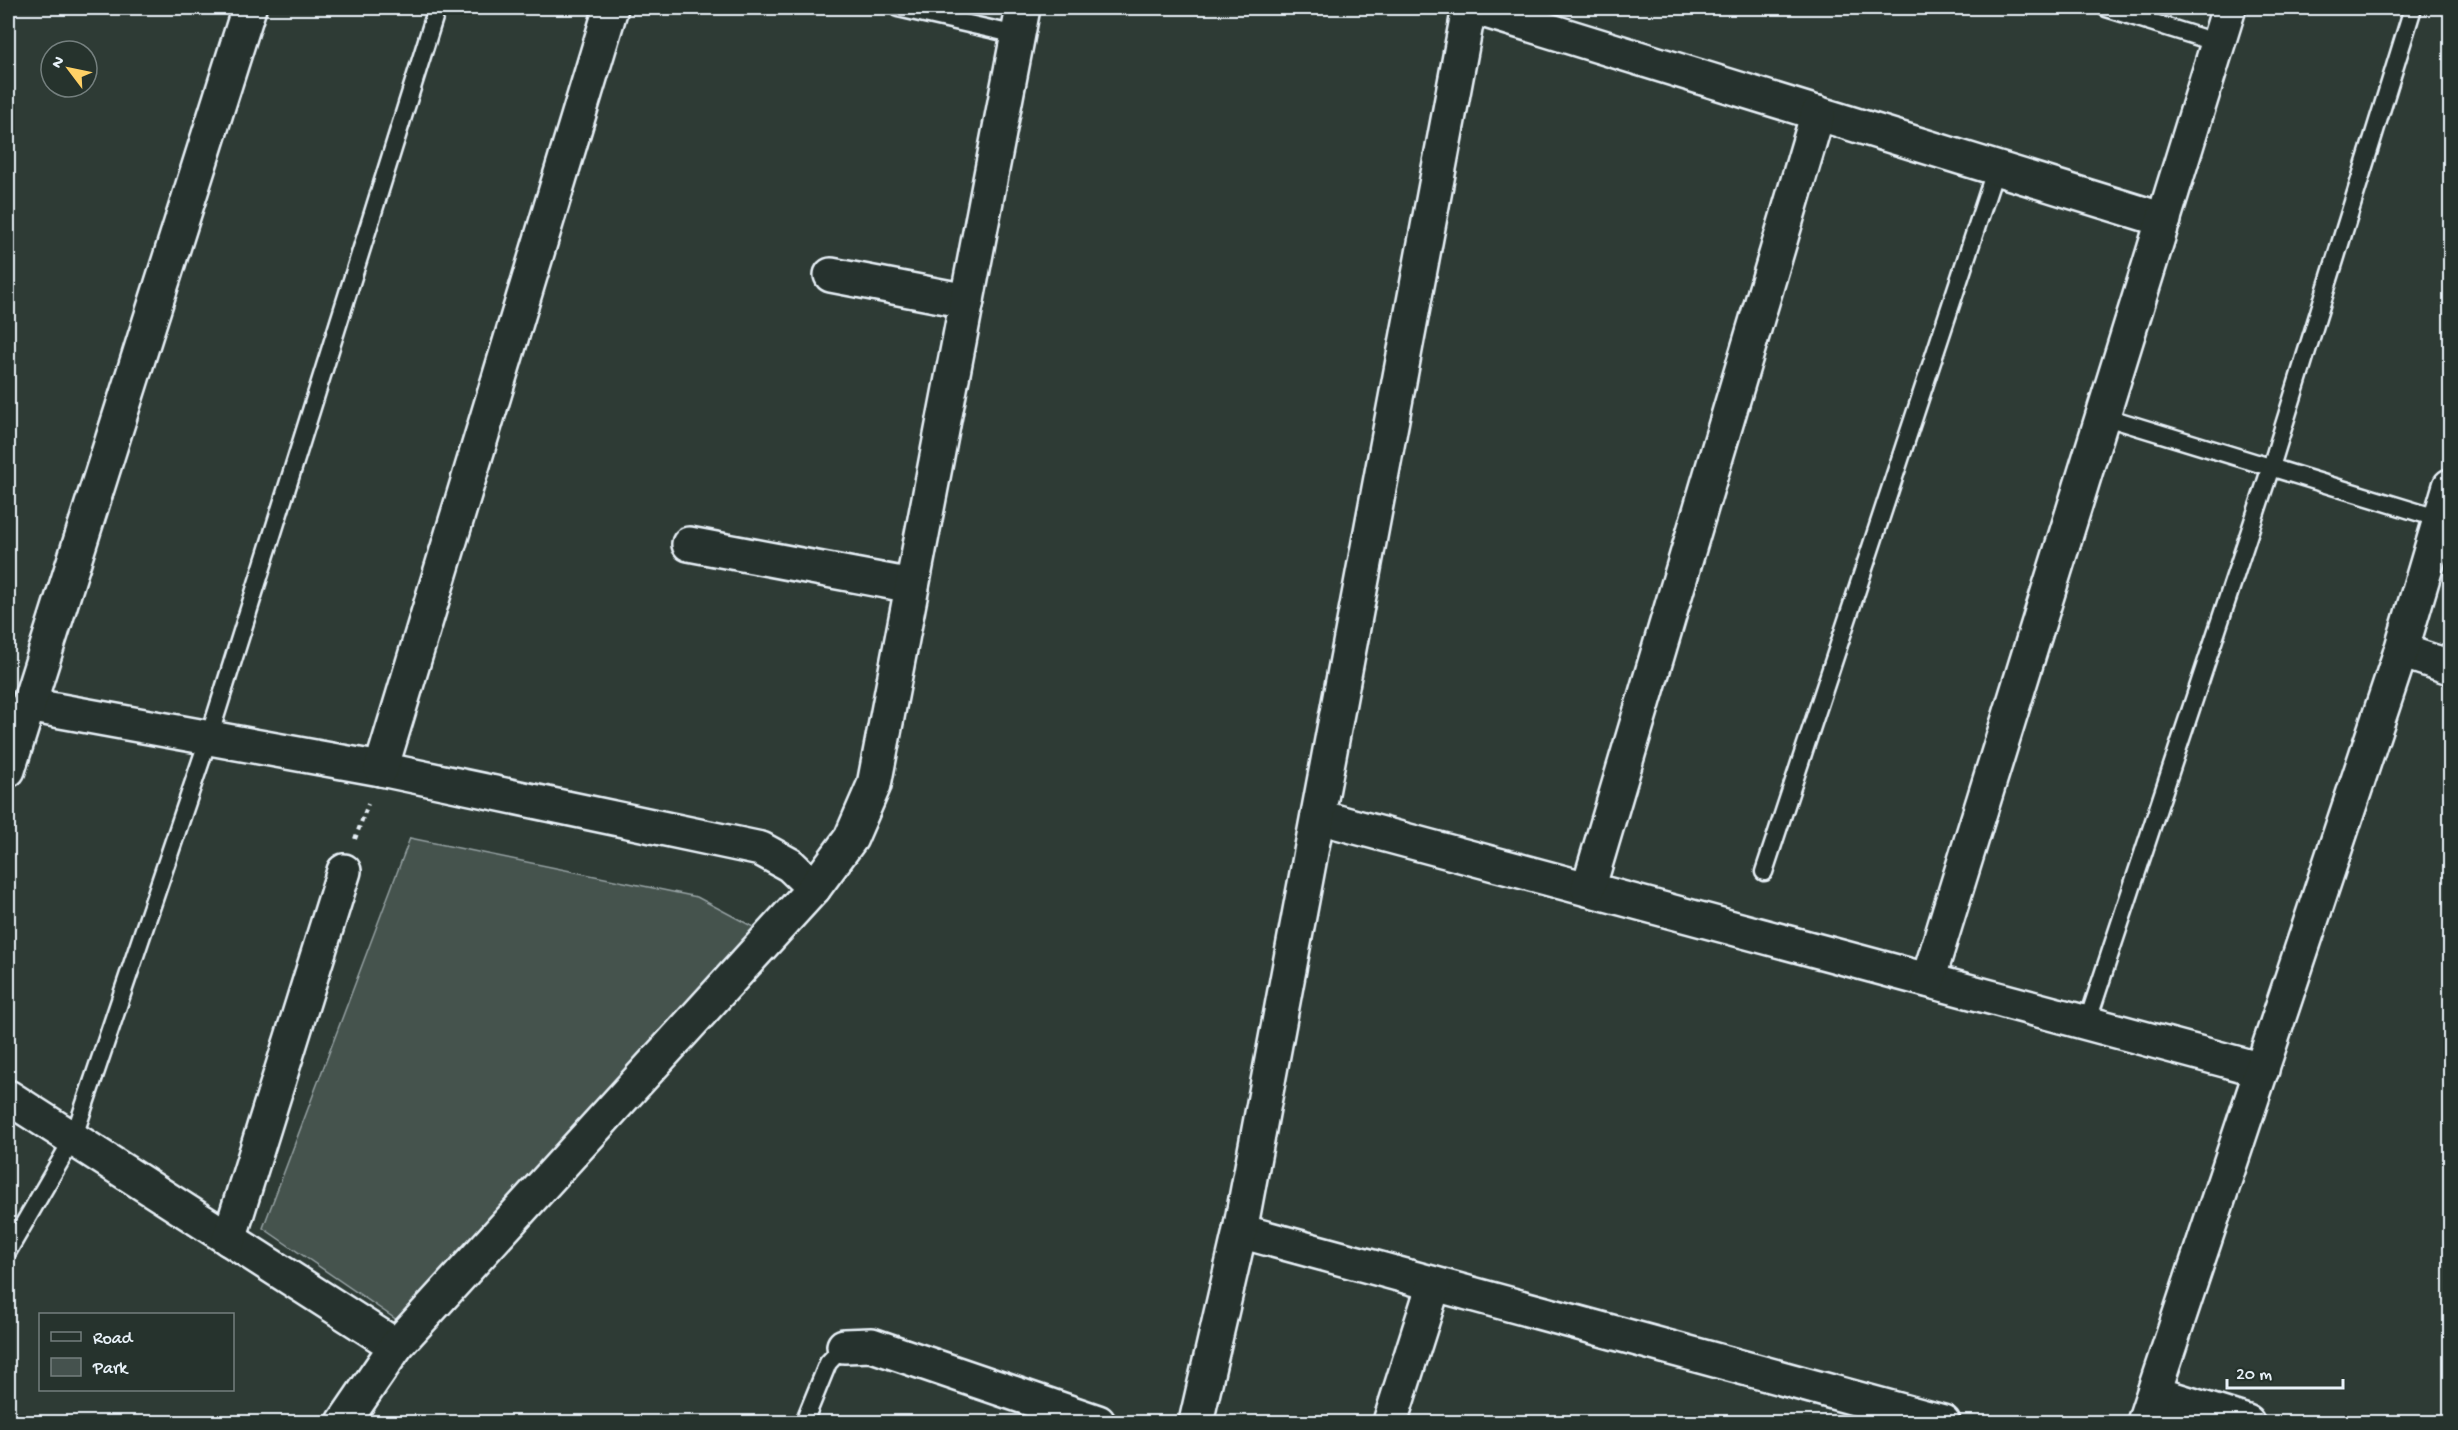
<svg xmlns="http://www.w3.org/2000/svg" width="2458" height="1430" font-family="'Gochi Hand',sans-serif">
  <style>
    .green { fill: #45524e; stroke: #96a2a3; stroke-width: 1.5 }
    .lines { fill: none; stroke-linecap: round; stroke-linejoin: round }
    .service-casing { stroke: #e8f1f8; stroke-width: 21 }
    .minor-casing { stroke: #e8f1f8; stroke-width: 38 }
    .path { stroke: #e8f1f8; stroke-width: 4; stroke-dasharray: 4.5 4.5; stroke-linecap: butt }
    .service { stroke: #26332d; stroke-width: 16 }
    .minor { stroke: #26332d; stroke-width: 33 }
  </style>
  <rect width="100%" height="100%" fill="#2e3b35"/>
  <filter id="ink" filterUnits="userSpaceOnUse"><feTurbulence type="fractalNoise" baseFrequency=".0167" numOctaves="2"/><feDisplacementMap in="SourceGraphic" scale="12" xChannelSelector="R" yChannelSelector="G"/><feConvolveMatrix kernelMatrix="1 2 1 2 8 2 1 2 1" color-interpolation-filters="sRGB"/></filter>
  <g filter="url(#ink)">
    <path class="green" d="M410,838L697,897L757,929L400,1322L263,1228Z"/>
    <g class="lines">
      <g class="service-casing">
        <g id="service">
          <path d="M898,8L1017,35"/>
          <path d="M2106,8L2218,43"/>
          <path d="M2103,416L2440,519"/>
          <path d="M1764,872L1996,168"/>
          <path d="M2087,1023L2271,467L2413,8"/>
          <path d="M8,1251L73,1139L209,737L437,8"/>
          <path d="M804,1422L828,1363L844,1346"/>
        </g>
      </g>
      <g class="minor-casing">
        <g id="minor">
          <path d="M1476,8L2164,220"/>
          <path d="M831,275L967,301"/>
          <path d="M689,544L912,586"/>
          <path d="M2401,651L2450,667"/>
          <path d="M28,705L381,769L761,849L790,865L814,888"/>
          <path d="M381,769L611,8"/>
          <path d="M8,770L249,8"/>
          <path d="M1319,817L2262,1070"/>
          <path d="M1588,889L1818,113"/>
          <path d="M1928,980L2229,8"/>
          <path d="M8,1097L396,1346"/>
          <path d="M1240,1231L1943,1422"/>
          <path d="M229,1239L344,871"/>
          <path d="M844,1346L872,1345L1098,1422"/>
          <path d="M2154,1393L2247,1422"/>
          <path d="M344,1422L396,1346L814,888L851,838L874,785L1023,8"/>
          <path d="M1196,1422L1240,1231L1469,8"/>
          <path d="M1390,1422L1434,1284"/>
          <path d="M2144,1422L2401,651L2450,486"/>
        </g>
      </g>
      <path class="path" d="M355,839L368,804"/>
      <use href="#service" class="service"/>
      <use href="#minor" class="minor"/>
    </g>
  </g>
  <rect width="2458" height="1430" fill="none" stroke="#26332d" stroke-width="30"/>
  <rect x="15" y="15" width="2428" height="1400" fill="none" stroke="#e8f1f8" stroke-width="2" filter="url(#ink)"/>
  <rect x="39" y="1313" width="195" height="78" fill="#26332d" stroke="#747f7e" stroke-width="1.5"/>
  <rect x="51" y="1332" width="30" height="9" fill="#26332d" stroke="#747f7e" stroke-width="1.5"/>
  <text x="93" y="1343" font-size="18" fill="#e8f1f8">Road</text>
  <rect x="51" y="1358" width="30" height="18" fill="#45524e" stroke="#747f7e" stroke-width="1.5"/>
  <text x="93" y="1373" font-size="18" fill="#e8f1f8">Park</text>
  <g transform="translate(69 69) rotate(302)"><circle r="28" fill="#26332d" stroke="#747f7e" stroke-width="1.5"/>
  <path d="M0-4.5L10 22L0 15L-10 22Z" fill="#ffd166"/>
  <text y="-9" font-size="16" font-weight="bold" text-anchor="middle" fill="#e8f1f8">N</text>
  </g>
  <path d="M2227 1379v9h116v-9" fill="none" stroke="#e8f1f8" stroke-width="3"/>
  <text x="2236" y="1379" font-size="18" fill="#e8f1f8" stroke="#26332d" stroke-width="4.5" paint-order="stroke">20 m</text>
</svg>
